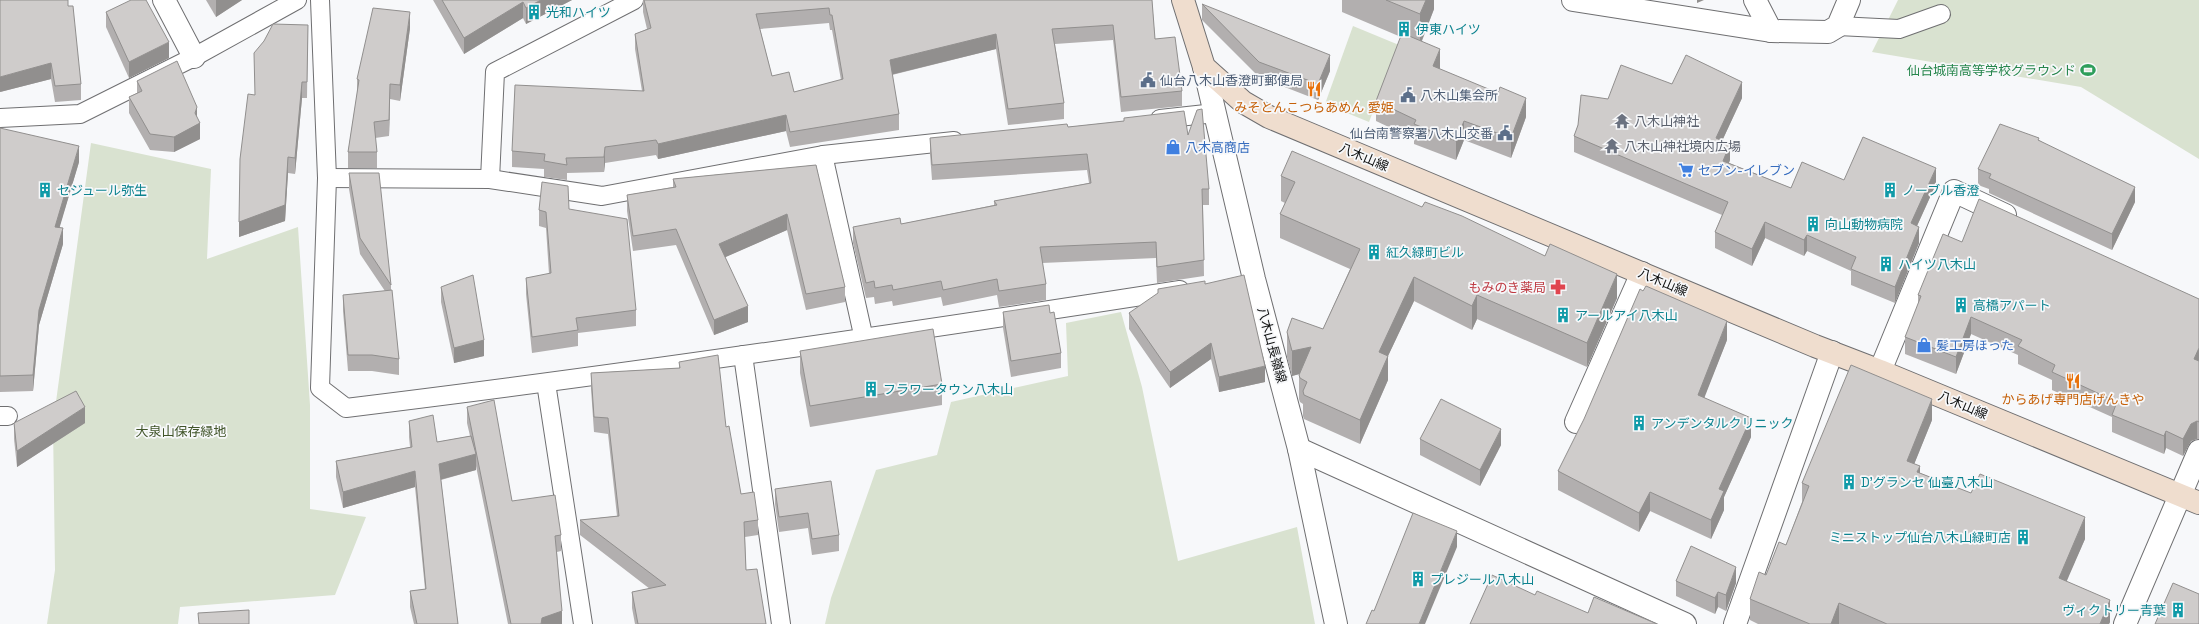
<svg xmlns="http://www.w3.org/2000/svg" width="2199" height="624" font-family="'Space Grotesk','Noto Sans JP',sans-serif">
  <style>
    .green { fill: #d9e2d0 }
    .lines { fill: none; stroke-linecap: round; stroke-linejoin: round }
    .lane-casing { stroke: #6f6f71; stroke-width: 20 }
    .street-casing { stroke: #6f6f71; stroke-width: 24 }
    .secondary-casing { stroke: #6f6f71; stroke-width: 24 }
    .lane { stroke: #fff; stroke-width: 18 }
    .street { stroke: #fff; stroke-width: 22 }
    .secondary { stroke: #efddce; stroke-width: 22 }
    .wall { fill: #b2afaf; fill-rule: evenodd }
    .shaded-wall { fill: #918f8e }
    .building { fill: #cfcccb; stroke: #918f8e; fill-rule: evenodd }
    .labels { text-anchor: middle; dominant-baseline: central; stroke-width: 3.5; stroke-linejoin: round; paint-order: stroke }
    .culture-label { font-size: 13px; fill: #0d838f; stroke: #f7f8fa; text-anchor: start }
    .leisure-label { font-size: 13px; fill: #27864d; stroke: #f7f8fa; text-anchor: end }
    .service-label { font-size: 13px; fill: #4e5e75; stroke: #f7f8fa; text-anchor: start }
    .food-label { font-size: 13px; fill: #c56008; stroke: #f7f8fa }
    .worship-label { font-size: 13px; fill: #5b616d; stroke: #f7f8fa; text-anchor: start }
    .shop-label { font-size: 13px; fill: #366cbe; stroke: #f7f8fa; text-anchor: start }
    .street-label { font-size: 13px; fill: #0f1010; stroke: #f7f8fa }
    .health-label { font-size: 13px; fill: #be3a42; stroke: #f7f8fa; text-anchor: end }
    .park-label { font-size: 13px; fill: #41552a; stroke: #f7f8fa }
  </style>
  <rect width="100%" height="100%" fill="#f7f8fa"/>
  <g class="green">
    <path d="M1898,0H2199V159L2081,87L1872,52Z"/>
    <path d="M1353,26L1399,45L1369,122L1325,104Z"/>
    <path d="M91,143L211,169L207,259L298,227L310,405V509L366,517L335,595L180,607L178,624H47L55,570L53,424Z"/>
    <path d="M1121,312L1142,387L1178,561L1297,527L1315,624H825L831,598L876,470L937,455L951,402L1068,376L1066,323Z"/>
  </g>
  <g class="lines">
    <g class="lane-casing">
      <g id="lane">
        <path d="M320,0L327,178L320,388L346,408C625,374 903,333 1180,290"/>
        <path d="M1838,26L1899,29L1941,14"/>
        <path d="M0,118L80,114L194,57L297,0"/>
        <path d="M1160,119L1215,113"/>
        <path d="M823,155L864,339"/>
        <path d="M327,178L490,179L602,196L823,155L954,141"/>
        <path d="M490,179L495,72L634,0"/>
        <path d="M743,355L781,624"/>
        <path d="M546,383L583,624"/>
        <path d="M0,416H8"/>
      </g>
    </g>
    <g class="street-casing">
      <g id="street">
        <path d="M164,0L194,57"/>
        <path d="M1573,0L1771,31L1828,32L1838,26L1849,0"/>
        <path d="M1755,0L1771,31"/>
        <path d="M1204,67L1254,279L1299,449L1336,624"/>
        <path d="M1880,371L1954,191L2005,215"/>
        <path d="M1576,422L1642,273"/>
        <path d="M1299,449L1685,624"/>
        <path d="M1735,624L1832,352"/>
        <path d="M2125,624L2199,451"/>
      </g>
    </g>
    <g class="secondary-casing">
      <path id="secondary" d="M1183,0L1204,67L1243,102L1269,117L1815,346L1880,371L2199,503"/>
    </g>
    <use href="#lane" class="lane"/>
    <use href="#street" class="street"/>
    <use href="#secondary" class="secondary"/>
  </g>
  <g class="wall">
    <path d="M206,0H242L216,17Z"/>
    <path d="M433,0H572L526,24L523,18L464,54Z"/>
    <path d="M643,0H1152L1155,39L1182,91V106L1121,112L1113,40L1055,44L1064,103V119L1008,125L996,49L892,75L899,114V130L790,147L786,131L658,159L656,155L605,163L604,172L567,173V180L544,177V169L512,167V151L642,91L635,49V34L647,29L643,12ZM829,23L830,30H832L841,80L794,92L772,76L760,29Z"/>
    <path d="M1342,0H1434V9L1422,41L1440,68V69L1526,117L1511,158L1464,140L1456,160L1414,144V139L1376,121V101L1401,37L1342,12Z"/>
    <path d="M1202,4L1330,71L1318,100L1259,77L1202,20Z"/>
    <path d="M68,6L81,84V100L55,102L51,79L0,92Z"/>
    <path d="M106,12L169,58L129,78L106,27Z"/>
    <path d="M308,25L307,98H302L295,174L288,173L285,221L239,237L255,95L264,41Z"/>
    <path d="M410,28L400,101L390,99L389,136L375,138L377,152V168H348V152L357,95V79Z"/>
    <path d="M137,81L197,118L200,139L174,152L150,150L129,113V97L137,93Z"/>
    <path d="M1672,84L1742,98L1722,141L1730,160L1729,163L1791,188L1844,180L1936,184L1917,226L1919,243L1895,303L1851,285V271L1807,251L1804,256L1765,238L1752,266L1715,248V232L1722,215L1574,152V136L1578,125L1608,99Z"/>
    <path d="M1124,118L1188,135L1209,189V205H1203L1204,276L1157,283L1156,258L1042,263L1046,284V300L999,307L997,295L943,306L941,297L893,306L892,301L875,304L874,297L866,298L853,243V227L901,224L994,205V201L1089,183L1087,170L932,180L930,154V138L1068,127L1124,121Z"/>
    <path d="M0,128L79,162L59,228L63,244L39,325L33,391L0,392Z"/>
    <path d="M2039,140L2135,202L2112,250L1989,193V189L1978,185V169Z"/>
    <path d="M816,165L845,287V302L806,310L787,230L725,257L748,322L714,335L676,245L633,251L627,211V195L673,187V179Z"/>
    <path d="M349,173L391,285V290L399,359V375L372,371H348L343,311V295L385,291L360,254L349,189Z"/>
    <path d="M1281,176L1617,298L1587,367L1477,319L1472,330L1414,301L1388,356V380L1360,444L1304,419L1303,416V404L1300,402L1299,399V374L1292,376L1287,357V332L1323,329L1350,269L1280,238V214L1285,203L1281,201Z"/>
    <path d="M569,209L636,310V326L578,333V346L532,353L526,294V278L549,274L546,228L539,226V210Z"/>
    <path d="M1962,242L2199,299V439H2197L2191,441L2183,456L2166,448L2164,454L2112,432V417L2052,390V380L2018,364V355L1971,334L1956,374L1905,354V337L1918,305V295Z"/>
    <path d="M1205,284L1265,382L1219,392L1211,359L1170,388L1129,329V313Z"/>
    <path d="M441,287L484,356L454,363L441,302Z"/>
    <path d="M1003,312L1050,313L1061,353V368L1011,377L1003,328Z"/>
    <path d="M1727,340L1704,397L1751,437L1724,497V510L1711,539L1650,511L1639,532L1558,490V471Z"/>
    <path d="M800,351L942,384V405L810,427L800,373Z"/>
    <path d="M679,362L726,427L741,494L758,520V535L745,537L746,570L766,624H635L632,608V592L650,589L580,535V520L617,516L608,434L594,432L591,389V373L679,368Z"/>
    <path d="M467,407L512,501L561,535V551L557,552L562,624H508L476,466V470L441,480L458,624H414L410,607V591L425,589L415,487L343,508L336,477V461L410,447L409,437V421L437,442L470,436L467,423Z"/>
    <path d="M1932,420L1914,464L1920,473L2085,539L2066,581L2110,622L2109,624H1758L1750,620V599L1786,545L1802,502V483Z"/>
    <path d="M14,423H85L17,467L14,439Z"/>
    <path d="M1420,439L1501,445L1480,486L1420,455Z"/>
    <path d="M775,489L839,535V551L812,555L808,528L779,532L775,504Z"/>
    <path d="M1676,581L1736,583L1726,611L1718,607L1715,614L1676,596Z"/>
  </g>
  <g class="shaded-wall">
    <path d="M216,0H242L216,17Z"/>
    <path d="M541,0H572L526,24V8Z"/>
    <path d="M1426,0H1434V9L1420,45V14Z"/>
    <path d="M1697,0H1704L1697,3Z"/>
    <path d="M523,2V18L464,54V38Z"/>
    <path d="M410,12V28L400,101V85Z"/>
    <path d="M996,34V49L890,75V60Z"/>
    <path d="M169,42V58L129,78V62Z"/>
    <path d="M1440,49V68L1433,86V66Z"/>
    <path d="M1330,55V71L1318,100V84Z"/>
    <path d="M51,63V79L0,92V77Z"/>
    <path d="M302,82V98L295,174V158Z"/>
    <path d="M1742,82V98L1716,154V138Z"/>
    <path d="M390,84V99L389,136V120Z"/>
    <path d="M1526,98V117L1511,158V138Z"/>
    <path d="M197,107V123H200V139L174,152V137L195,113Z"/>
    <path d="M786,115V131L658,159V144Z"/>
    <path d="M1464,121V140L1456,160V141Z"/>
    <path d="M1730,144V160L1723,177V161Z"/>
    <path d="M79,146V162L55,243V227Z"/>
    <path d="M605,147V163L604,172V157Z"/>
    <path d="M288,157V173L285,221L239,237V222Z"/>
    <path d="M1936,168V184L1911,239V223Z"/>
    <path d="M2135,187V202L2112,250V234Z"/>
    <path d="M787,214V230L719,260V244Z"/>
    <path d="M1765,222V238L1752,266V249Z"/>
    <path d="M1919,227V243L1895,303V287Z"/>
    <path d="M63,228V244L39,325L33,391V375L39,310Z"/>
    <path d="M1807,235V251L1804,256V240Z"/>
    <path d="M1617,274V298L1587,367V343Z"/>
    <path d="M1414,277V301L1388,356V380L1360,444V420L1379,352Z"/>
    <path d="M1477,295V319L1472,330V306Z"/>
    <path d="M748,306V322L714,335V320Z"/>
    <path d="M1971,317V334L1956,374V357Z"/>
    <path d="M1727,321V340L1698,414V395Z"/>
    <path d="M484,340V356L454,363V348Z"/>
    <path d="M1211,343V359L1170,388V372Z"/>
    <path d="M1311,347V371L1292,376V351Z"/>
    <path d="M2199,348V365L2194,359Z"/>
    <path d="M1265,366V382L1219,392V377Z"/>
    <path d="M1932,399V420L1907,482V461Z"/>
    <path d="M85,407V423L17,467V451Z"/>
    <path d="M1751,418V437L1724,497V510L1711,539V520L1719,489Z"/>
    <path d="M2197,421V439L2191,441L2183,456V439L2191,424Z"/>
    <path d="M1501,429V445L1480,486V470Z"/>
    <path d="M2166,431V448L2164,454V436Z"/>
    <path d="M476,454V470L439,480V464Z"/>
    <path d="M1920,466V488L1917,472Z"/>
    <path d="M415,471V487L343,508V492Z"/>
    <path d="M1650,492V511L1639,532V513Z"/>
    <path d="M2085,517V539L2059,599V578Z"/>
    <path d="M1457,531V547L1425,624H1419Z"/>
    <path d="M1736,567V583L1726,611V595Z"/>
    <path d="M1718,592V607L1715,614V598Z"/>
    <path d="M2110,600V622L2109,624H2100Z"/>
    <path d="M1839,603V624H1831Z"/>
    <path d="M562,611V624H541L542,618Z"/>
  </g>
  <g class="building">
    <path d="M0,0H68V6H73L81,84L55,86L51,63L0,77Z"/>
    <path d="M131,0H146L169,42L129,62L106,12Z"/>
    <path d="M442,0H541L526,8L523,2L464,38Z"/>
    <path d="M644,0H1152L1155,39L1175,37L1182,91L1121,97L1113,25L1052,29L1064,103L1008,109L996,34L890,60L899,114L790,132L786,115L658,144L656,140L605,147L604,157L566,158L567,165L544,161L545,154L512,151L515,85L644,91L635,34L651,28ZM829,8L830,15H832L843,79L794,92L789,72L772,76L756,14Z"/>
    <path d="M1386,0H1426L1420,14Z"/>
    <path d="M1202,4L1330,55L1318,84L1259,62Z"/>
    <path d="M373,8L410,12L400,85L390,84L389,120L374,122L377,152H348L359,80L357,79Z"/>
    <path d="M273,24L308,25L307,82H302L295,158L288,157L285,205L239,222L240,159L248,94L255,95L254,53L264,41Z"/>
    <path d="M1402,33L1440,49L1433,66L1498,93L1500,87L1526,98L1511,138L1464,121L1456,141L1414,124L1416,120L1376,101Z"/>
    <path d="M1686,55L1742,82L1716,138L1730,144L1723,161L1791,188L1802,162L1844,180L1863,137L1936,168L1911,223L1919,227L1895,287L1851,269L1856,257L1807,235L1804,240L1765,222L1752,249L1715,232L1728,202L1574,136L1578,125L1581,95L1608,99L1621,65L1672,84Z"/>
    <path d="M177,61L197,107L195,113L200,123L174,137L150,134L129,97L142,91L137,81Z"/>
    <path d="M1202,109L1209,189H1202L1204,260L1157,267L1156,242L1040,247L1046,284L999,291L997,279L943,290L941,281L893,290L892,285L875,288L874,281L866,283L853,227L900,218L901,224L997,205L994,201L1091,183L1087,154L932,165L930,138L1067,124L1068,127L1124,121V118L1184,111L1188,135L1197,110Z"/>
    <path d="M2000,124L2039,138L2038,140L2135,187L2112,234L1989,178L1991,174L1978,169Z"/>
    <path d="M0,128L79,146L55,227L63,228L39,310L33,375L0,376Z"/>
    <path d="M1292,151L1422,207L1425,202L1462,216L1545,256L1550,244L1617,274L1587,343L1477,295L1472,306L1414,277L1379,352L1388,356L1360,420L1304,395L1303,391L1307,382L1300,378L1299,375L1311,347L1292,351L1287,332L1292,318L1323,329L1360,249L1280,214L1295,182L1281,176Z"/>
    <path d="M816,165L845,287L806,294L787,214L719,244L748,306L714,320L676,229L633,236L627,195L676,187L673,179Z"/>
    <path d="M349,173H379L391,285L360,238Z"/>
    <path d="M542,182L568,186L569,209L627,219L636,310L576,318L578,330L532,337L526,278L551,273L546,212L539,210Z"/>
    <path d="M1979,199L2199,299V348L2194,359L2199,361V422L2197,421L2191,424L2183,439L2166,431L2164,436L2112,415L2117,402L2052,372L2055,365L2018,346L2022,340L1971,317L1956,357L1905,337L1921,296L1918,295L1943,234L1962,242Z"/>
    <path d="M473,275L484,340L454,348L441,287Z"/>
    <path d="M1244,275L1265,366L1219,377L1211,343L1170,372L1129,313L1158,293V289L1205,281V284Z"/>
    <path d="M1646,286L1727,321L1698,395L1751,418L1719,489L1724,491L1711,520L1650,492L1639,513L1558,471L1584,419L1640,289L1643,291Z"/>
    <path d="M392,290L399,359L372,355H348L343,295Z"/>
    <path d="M1049,305L1050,313L1054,312L1061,353L1011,361L1003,312Z"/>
    <path d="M933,329L942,384L810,406L800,351Z"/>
    <path d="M718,355L726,427L729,426L741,494L754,492L758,520L744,522L746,570L757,569L766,624H638L632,592L666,585L580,520L619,516L608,418L594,417L591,373L680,368L679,362Z"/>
    <path d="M1851,365L1932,399L1907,461L1920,466L1917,472L1971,493L1980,474L2085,517L2059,578L2110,600L2100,624H1887L1839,603L1831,624H1810L1750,599L1759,572L1766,575L1779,542L1786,545L1809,486L1802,483Z"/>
    <path d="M76,391L85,407L17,451L14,423Z"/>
    <path d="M1441,399L1501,429L1480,470L1420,439Z"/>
    <path d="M494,400L512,501L555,495L561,535L555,536L562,611L542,618L541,624H511L467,407Z"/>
    <path d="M433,415L437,442L471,436L476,454L439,464L458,624H417L410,591L426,589L415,471L343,492L336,461L412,447L409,421Z"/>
    <path d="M831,481L839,535L812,539L808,513L779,517L775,489Z"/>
    <path d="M1413,513L1457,531L1419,624H1366L1372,610L1374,611Z"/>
    <path d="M1691,546L1736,567L1726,595L1718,592L1715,598L1676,581Z"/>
    <path d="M1492,575L1535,595L1537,591L1588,613L1594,597L1657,624H1470Z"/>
    <path d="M2173,583L2199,594V624H2155Z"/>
    <path d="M249,610V624H199L198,613Z"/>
  </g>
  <defs>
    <g id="building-bare" transform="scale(1.2)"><path d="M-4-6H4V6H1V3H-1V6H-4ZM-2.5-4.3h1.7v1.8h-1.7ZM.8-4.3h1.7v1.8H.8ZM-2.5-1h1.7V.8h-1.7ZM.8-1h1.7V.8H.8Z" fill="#0f9aa8" stroke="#f7f8fa" stroke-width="2.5" paint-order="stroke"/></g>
    <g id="stadium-bare" transform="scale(1.2)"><path d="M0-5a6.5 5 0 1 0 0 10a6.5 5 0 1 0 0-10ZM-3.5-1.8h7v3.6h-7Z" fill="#2e9e5b" stroke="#f7f8fa" stroke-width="2.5" paint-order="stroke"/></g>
    <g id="civic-bare" transform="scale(1.2)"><path d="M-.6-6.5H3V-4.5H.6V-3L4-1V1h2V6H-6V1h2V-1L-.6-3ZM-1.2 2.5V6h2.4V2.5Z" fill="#5c6f8a" stroke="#f7f8fa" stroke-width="2.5" paint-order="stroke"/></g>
    <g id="restaurant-bare" transform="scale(1.2)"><path d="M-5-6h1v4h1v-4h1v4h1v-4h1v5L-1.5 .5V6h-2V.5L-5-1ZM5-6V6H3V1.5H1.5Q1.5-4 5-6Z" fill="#e8710a" stroke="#f7f8fa" stroke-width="2.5" paint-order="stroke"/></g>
    <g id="temple-bare" transform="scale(1.2)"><path d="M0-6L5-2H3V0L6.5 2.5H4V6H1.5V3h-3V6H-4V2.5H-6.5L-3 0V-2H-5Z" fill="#6b7280" stroke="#f7f8fa" stroke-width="2.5" paint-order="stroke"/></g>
    <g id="shop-bare" transform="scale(1.2)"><path d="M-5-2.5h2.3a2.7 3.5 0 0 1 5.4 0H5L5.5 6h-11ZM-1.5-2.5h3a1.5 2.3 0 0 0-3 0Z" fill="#3f7fe0" stroke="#f7f8fa" stroke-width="2.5" paint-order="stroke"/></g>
    <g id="supermarket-bare" transform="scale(1.2)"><path d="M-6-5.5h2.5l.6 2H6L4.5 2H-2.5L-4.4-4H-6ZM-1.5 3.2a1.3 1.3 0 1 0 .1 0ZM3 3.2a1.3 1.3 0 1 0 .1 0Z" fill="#3f7fe0" stroke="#f7f8fa" stroke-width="2.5" paint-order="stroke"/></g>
    <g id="pharmacy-bare" transform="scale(1.2)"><path d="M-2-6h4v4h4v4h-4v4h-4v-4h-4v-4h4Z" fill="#e0444e" stroke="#f7f8fa" stroke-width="2.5" paint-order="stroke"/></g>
  </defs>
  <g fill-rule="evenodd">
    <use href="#building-bare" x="534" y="12"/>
    <use href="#building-bare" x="1404" y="29"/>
    <use href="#stadium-bare" x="2088" y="70"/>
    <use href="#civic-bare" x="1148" y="80"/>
    <use href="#restaurant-bare" x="1314" y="89"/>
    <use href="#civic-bare" x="1408" y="95"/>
    <use href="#temple-bare" x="1622" y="121"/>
    <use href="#civic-bare" x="1505" y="133"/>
    <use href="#temple-bare" x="1612" y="146"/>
    <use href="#shop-bare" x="1173" y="147"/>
    <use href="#supermarket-bare" x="1686" y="170"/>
    <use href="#building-bare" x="45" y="190"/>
    <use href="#building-bare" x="1890" y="190"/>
    <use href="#building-bare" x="1813" y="224"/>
    <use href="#building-bare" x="1374" y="252"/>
    <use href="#building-bare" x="1886" y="264"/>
    <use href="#pharmacy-bare" x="1558" y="287"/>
    <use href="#building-bare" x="1961" y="305"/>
    <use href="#building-bare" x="1563" y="315"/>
    <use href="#shop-bare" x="1924" y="345"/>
    <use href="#restaurant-bare" x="2073" y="381"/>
    <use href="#building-bare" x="871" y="389"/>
    <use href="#building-bare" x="1639" y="423"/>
    <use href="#building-bare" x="1849" y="482"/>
    <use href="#building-bare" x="2023" y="537"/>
    <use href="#building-bare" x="1418" y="579"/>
    <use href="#building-bare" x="2178" y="610"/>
  </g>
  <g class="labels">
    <g class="culture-label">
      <text x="546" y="12">光和ハイツ</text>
      <text x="1416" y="29">伊東ハイツ</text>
      <text x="57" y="190">セジュール弥生</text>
      <text x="1902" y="190">ノーブル香澄</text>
      <text x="1825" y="224">向山動物病院</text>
      <text x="1386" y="252">紅久緑町ビル</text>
      <text x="1898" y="264">ハイツ八木山</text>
      <text x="1973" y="305">高橋アパート</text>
      <text x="1575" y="315">アールアイ八木山</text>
      <text x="883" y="389">フラワータウン八木山</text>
      <text x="1651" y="423">アンデンタルクリニック</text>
      <text x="1861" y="482">D'グランセ 仙臺八木山</text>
      <text x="2011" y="537" text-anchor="end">ミニストップ仙台八木山緑町店</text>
      <text x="1430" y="579">プレジール八木山</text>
      <text x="2166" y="610" text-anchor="end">ヴィクトリー青葉</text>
    </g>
    <g class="leisure-label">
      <text x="2076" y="70">仙台城南高等学校グラウンド</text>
    </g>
    <g class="service-label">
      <text x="1160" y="80">仙台八木山香澄町郵便局</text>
      <text x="1420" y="95">八木山集会所</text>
      <text x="1493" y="133" text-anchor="end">仙台南警察署八木山交番</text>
    </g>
    <g class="food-label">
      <text x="1314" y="107">みそとんこつらあめん 愛姫</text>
      <text x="2073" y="399">からあげ専門店げんきや</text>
    </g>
    <g class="worship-label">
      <text x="1634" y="121">八木山神社</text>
      <text x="1624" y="146">八木山神社境内広場</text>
    </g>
    <g class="shop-label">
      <text x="1185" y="147">八木高商店</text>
      <text x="1698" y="170">セブン-イレブン</text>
      <text x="1936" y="345">髪工房ほった</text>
    </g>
    <g class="street-label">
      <text transform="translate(1364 157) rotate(23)">八木山線</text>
      <text transform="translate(1663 282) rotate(23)">八木山線</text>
      <text transform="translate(1272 345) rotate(75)">八木山長嶺線</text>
      <text transform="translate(1963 405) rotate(23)">八木山線</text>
    </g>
    <g class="health-label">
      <text x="1546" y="287">もみのき薬局</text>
    </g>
    <g class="park-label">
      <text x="181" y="431">大泉山保存緑地</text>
    </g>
  </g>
</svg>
